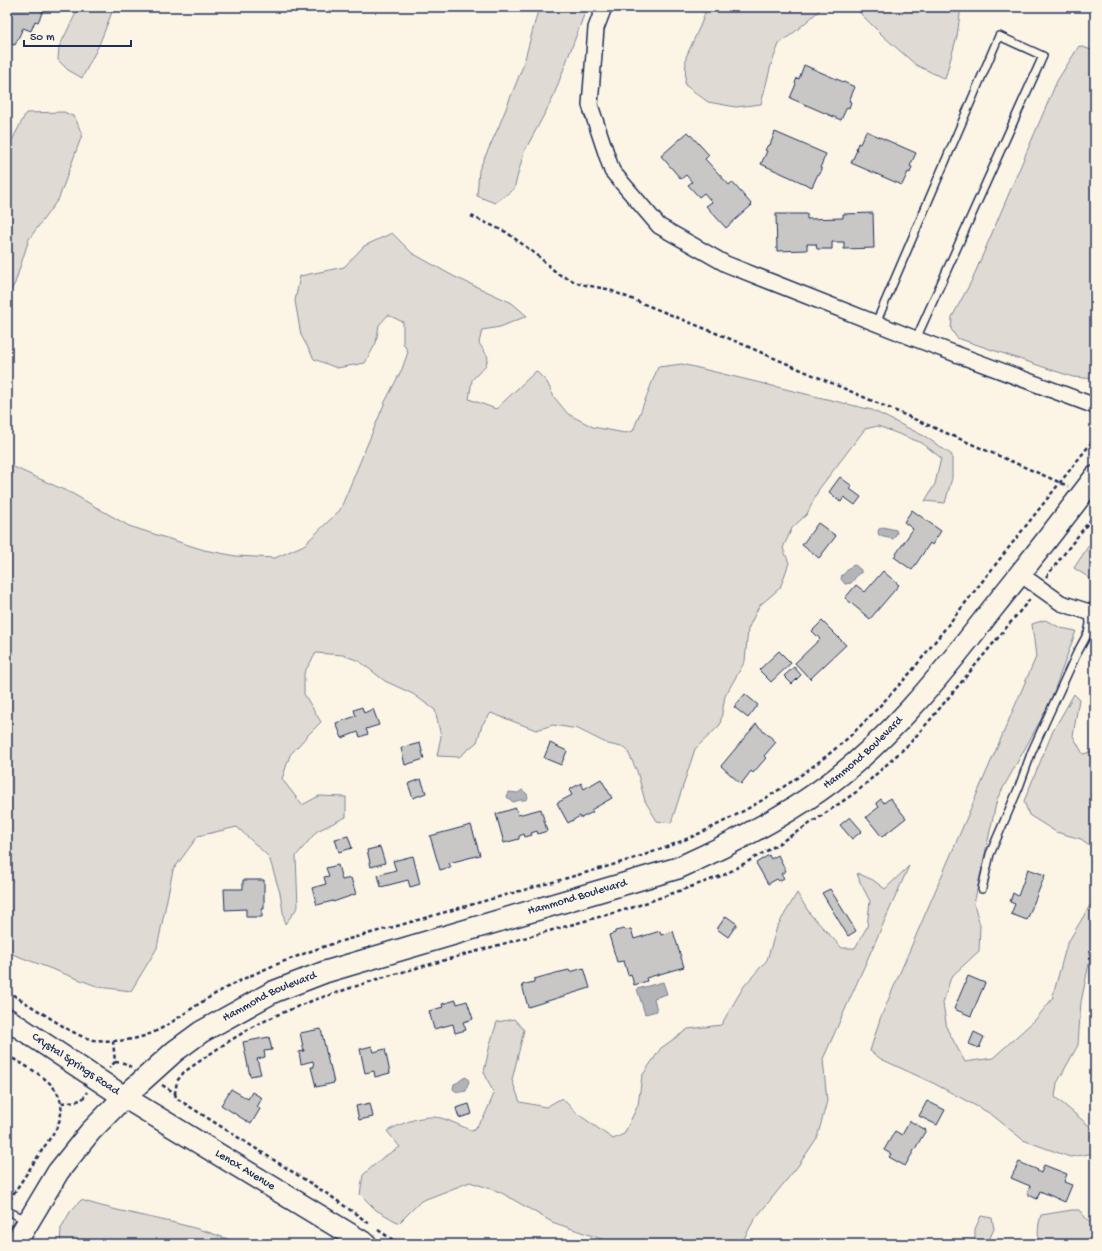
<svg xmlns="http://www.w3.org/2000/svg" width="1102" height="1251" font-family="'Gochi Hand',sans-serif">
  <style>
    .green { fill: #dfdbd4; stroke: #7d8599 }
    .water { fill: #b2b4b8; stroke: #767f94 }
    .building { fill: #c8c7c6; stroke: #1b2f5e }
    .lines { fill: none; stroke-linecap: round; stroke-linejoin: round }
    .lane-casing { stroke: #1b2f5e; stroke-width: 10 }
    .street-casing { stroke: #1b2f5e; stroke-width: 18 }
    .secondary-casing { stroke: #1b2f5e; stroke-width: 24 }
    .path { stroke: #1b2f5e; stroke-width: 2.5; stroke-dasharray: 4 3; stroke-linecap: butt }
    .lane { stroke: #fcf5e5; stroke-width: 7 }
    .street { stroke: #fcf5e5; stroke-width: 15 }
    .secondary { stroke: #fcf5e5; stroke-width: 21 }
    .labels { text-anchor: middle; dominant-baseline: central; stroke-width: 3.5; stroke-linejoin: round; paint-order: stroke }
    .street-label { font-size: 12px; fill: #1b2f5e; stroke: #fcf5e5 }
  </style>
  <rect width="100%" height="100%" fill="#fcf5e5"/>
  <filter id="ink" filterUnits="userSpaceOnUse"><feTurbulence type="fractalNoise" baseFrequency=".025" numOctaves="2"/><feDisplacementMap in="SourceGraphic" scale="8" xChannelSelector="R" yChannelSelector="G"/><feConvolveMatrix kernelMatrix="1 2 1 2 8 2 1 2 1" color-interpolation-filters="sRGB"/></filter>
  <g filter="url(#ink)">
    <g class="green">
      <path d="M79,7H114L99,45L82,78L68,70L58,60L59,47Z"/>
      <path d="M539,7H587L552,100L524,152L514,189L495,203L477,196L479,170L499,126L523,66Z"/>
      <path d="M707,7H961L957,36L945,79L916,65L882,35L855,8L821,9L797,30L779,44L771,65L761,104L736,107L708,102L685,85L686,57L701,24Z"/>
      <path d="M1079,46L1095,51V379L1073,377L957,338L951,329L952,317L972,280L1057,81Z"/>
      <path d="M64,112L75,117L82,135L59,198L29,239L15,283L7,298V150L26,113Z"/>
      <path d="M392,233L412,253L453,276L512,303L527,316L500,327L482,330L479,343L488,357L486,365L472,380L469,399L496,409L536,371L547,382L554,397L568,414L593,427L625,433L633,431L658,367L682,364L872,410L926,437L952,455V478L945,503L925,501L935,484L941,458L922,443L878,426L865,429L819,489L807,514L792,528L783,548L789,563L780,588L759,606L748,629L745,661L725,696L720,725L695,749L671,823L657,821L645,801L637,771L626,748L608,744L578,729L553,725L536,730L491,713L482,725L477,742L459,757L437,756L441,736L435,710L413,694L385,681L359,661L343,655L316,653L304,673V694L321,722L307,736L290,755L282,779L302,805L319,796L346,797V817L317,831L296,856L298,907L285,924L280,893L269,857L237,827L198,836L173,870L157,948L131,991L99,987L7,952V464L73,494L129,526L204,550L236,556L275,558L304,545L340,510L385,402L402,369L408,352L403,343V322L388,315L379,325L376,343L365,363L337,368L314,359L301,335L295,301L300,276L344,267L364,246Z"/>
      <path d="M1095,536V578L1091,579L1074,568Z"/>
      <path d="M1045,620L1061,628L1076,631L1049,705L997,799L974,904L980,925L979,951L951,977L943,1003L947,1029L965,1062L993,1058L1036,1019L1052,999L1067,944L1095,897V949L1091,954L1081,1002L1078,1045L1057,1083L1055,1097L1094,1130L1095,1129V1153L1070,1157L1023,1140L991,1114L935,1084L881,1059L870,1051L880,1019L1036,657L1032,624Z"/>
      <path d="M1074,694L1079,699L1073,736L1083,754L1095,751V849L1081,839L1056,832L1029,815L1024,801L1053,731Z"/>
      <path d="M909,866L823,1059L827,1101L817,1138L798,1166L754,1220L741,1244H616L552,1222L500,1192L470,1182L421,1201L399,1223L376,1210L360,1194L363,1175L382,1158L400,1147L387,1131C403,1123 423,1114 441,1118C452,1121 462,1127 473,1131L484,1117L494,1094L484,1072L490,1044L497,1022L514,1019L524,1030L512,1080L520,1102L546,1107L562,1098L575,1112L613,1139L624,1134L638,1105L642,1076L661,1048L688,1029L721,1025L744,986L767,960L777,927L797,893L810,914L842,948H855L867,927L870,901L860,882L857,873L873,880L885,889Z"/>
      <path d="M81,1200C133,1217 189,1221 239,1244H60L61,1228L70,1212Z"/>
      <path d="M1072,1210H1079L1092,1225L1095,1226V1244H1040C1037,1233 1038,1226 1041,1215Z"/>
      <path d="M981,1216L992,1218L994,1229L988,1242L990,1244H975V1229Z"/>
    </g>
    <g class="water">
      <path d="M883,527L896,530L897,533L893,539L879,536L878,532L879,529Z"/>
      <path d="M855,565L861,570V573H859L851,583L845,584L841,579L842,575H843L851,566Z"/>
      <path d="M522,790L527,794L528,798L525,800H520L513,802L507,797L509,792L518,793Z"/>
      <path d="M663,982L667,994L654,998L657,1011L645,1014L637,989Z"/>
      <path d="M466,1077L469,1081L466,1091C462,1092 456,1093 453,1089L454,1084C459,1083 461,1078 466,1077Z"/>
    </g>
    <g class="building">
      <path d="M7,7H33L43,11L38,22L35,21L31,31L23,28L15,45L7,43Z"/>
      <path d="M804,65L855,87L849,101L851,102L849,108L847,107L841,120L790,98L796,84L795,83L797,78L799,79Z"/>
      <path d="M866,131L916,153L910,166L912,167L910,173L908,172L902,185L851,163L857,150L856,149L858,143L860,144Z"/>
      <path d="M688,132L709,155L705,159L729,185L732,182L752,205L726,228L706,206L712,202L704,193L699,197L688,185L692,182L686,175L681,179L661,156Z"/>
      <path d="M775,132L826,154L820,168L822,169L820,174H818L812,187L761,164L767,151L765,150L768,145H770Z"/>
      <path d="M873,213L874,248L844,249V242H832V249H817L816,244H807V250L777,251L776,214H807V219L843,218V214Z"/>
      <path d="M840,477L852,486L850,489L861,497L855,505L844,497L841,502L829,492Z"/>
      <path d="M912,510L941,531L932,545L930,543L912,570L894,557L913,529L904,522Z"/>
      <path d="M818,523L836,536L819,558L802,545Z"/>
      <path d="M883,571L899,585L870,619L845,598L856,585L865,592Z"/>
      <path d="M822,621L846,645L810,679L795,663L820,639L812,631Z"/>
      <path d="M779,651L791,663L771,682L759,670Z"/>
      <path d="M794,667L801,675L792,684L784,676Z"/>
      <path d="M745,694L758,705L748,718L734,707Z"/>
      <path d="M362,707L364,713L373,709L379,725L366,729L368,734L360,737L358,732L342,738L336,723L356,716L354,710Z"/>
      <path d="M756,724L776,742L764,756L766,758L753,773L751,771L741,784L721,766Z"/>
      <path d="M420,743L424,759L405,765L401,748Z"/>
      <path d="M550,743L567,751L561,765L544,758Z"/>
      <path d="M421,779L426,793L413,798L408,784Z"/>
      <path d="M601,779L612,798L591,810L593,812L581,818L580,816L568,823L557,803L572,795L569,790L581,783L584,789Z"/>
      <path d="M890,798L906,818L882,837L866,817L879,807L876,803L881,799L884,803Z"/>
      <path d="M516,808L518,815L541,809L547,831L538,834L537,831L531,833L532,835L525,837L524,834L519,836V839L504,843L496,814Z"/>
      <path d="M850,817L862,831L852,839L840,825Z"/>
      <path d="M471,825L480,855L449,863L451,867L440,870L430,836Z"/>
      <path d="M348,836L352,848L339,852L335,839Z"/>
      <path d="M380,847L385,863L371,867L367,850Z"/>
      <path d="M769,855L771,859L778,855L786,871L781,874L784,878L779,881L777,879L768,884L756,863Z"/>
      <path d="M413,856L420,884L410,887L408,880L381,887L378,875L396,870L393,861Z"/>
      <path d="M338,865L342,880L351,878L356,894L333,902V901L317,905L312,888L326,884L324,877L329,876L326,868Z"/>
      <path d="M1028,869L1045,875L1027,920L1011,914L1015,904L1010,902L1013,893L1018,896Z"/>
      <path d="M243,880H264V909H262V917H246V909L225,910L224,889H243Z"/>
      <path d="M830,889L856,931L848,936L822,893Z"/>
      <path d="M726,916L737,924L728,937L717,929Z"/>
      <path d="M624,929L625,930L631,929L634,939L660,931L661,935L673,931L684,967L646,978L647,981L634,985L631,974L628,975L624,961L617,962L609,935L615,933V931Z"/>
      <path d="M584,968L590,988L528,1007L522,985L534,982V979L556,973L569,970L570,972Z"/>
      <path d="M968,976L985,983L971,1016L954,1009Z"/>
      <path d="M456,1000L457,1004L467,1001L473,1019L463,1022L466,1030L455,1033L453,1024L434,1029L429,1011L443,1007L442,1004Z"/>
      <path d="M321,1029L329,1065H330L334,1083L316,1087L311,1067H314L313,1061L301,1064L299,1052L304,1051L300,1033Z"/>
      <path d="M974,1032L984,1037L979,1048L969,1044Z"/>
      <path d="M269,1037L272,1050L264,1051L265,1057L257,1059L261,1074L250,1076L243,1042Z"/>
      <path d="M372,1046L374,1052L385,1049L390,1073L375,1077L374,1071L365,1073L360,1049Z"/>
      <path d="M231,1089L248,1099L252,1092L262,1098L257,1107L260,1109L251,1124L221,1105Z"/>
      <path d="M927,1101L945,1110L937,1125L919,1116Z"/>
      <path d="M370,1103L373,1117L359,1120L356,1106Z"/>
      <path d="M469,1104L472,1114L459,1118L456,1108Z"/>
      <path d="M910,1121L926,1130L905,1166L889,1157L891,1154L884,1150L895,1131L902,1135Z"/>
      <path d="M1019,1162L1038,1170L1037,1171L1041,1173L1044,1165L1067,1174L1064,1182L1072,1185L1065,1202L1040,1191L1037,1199L1027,1194L1030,1186L1011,1178Z"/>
      <path d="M908,1239L920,1244H906Z"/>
    </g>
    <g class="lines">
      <g class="lane-casing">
        <g id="lane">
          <path d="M876,323L999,36L1043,56L916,339"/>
          <path d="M982,889L990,854L1019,787L1032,751L1076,655L1088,633L1090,624L1089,612"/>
          <path d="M7,1211L27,1220"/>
        </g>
      </g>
      <g class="street-casing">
        <g id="street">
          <path d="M604,7L596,28L590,105L612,171L659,226L726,264L916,339L1095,406"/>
          <path d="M1020,574L1061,603L1095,614"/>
        </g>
      </g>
      <g class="secondary-casing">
        <g id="secondary">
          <path id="s1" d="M7,1019L124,1097L366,1244"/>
          <path id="s2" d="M15,1244L58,1172L90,1132L124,1097L175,1051L201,1032L273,992L325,972L678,868C727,846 775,822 819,791C886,744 939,678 989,613C1025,568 1060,523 1095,477"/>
        </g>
      </g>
      <g class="path">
        <path d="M471,216L506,232L537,255L558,274L580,284L607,289L728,338L1068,486"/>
        <path d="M1046,577L1095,514"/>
        <path d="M7,991L69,1030L81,1036L93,1040L113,1041L115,1062L109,1068"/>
        <path d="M113,1041C155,1040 171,1021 205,1000C234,982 266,968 298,956C330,943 364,935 397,926C449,911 501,896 553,882C602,868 652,855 698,834C752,809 804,777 849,737C871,716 891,694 911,672L1095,438"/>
        <path d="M7,1055C36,1073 76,1088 56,1129L8,1202"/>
        <path d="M115,1062L124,1063L131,1067"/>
        <path d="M162,1085L175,1093L177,1081L184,1072L223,1045L254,1026L277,1015L314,1000L381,978L631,908L724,875L770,849L817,819L859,790L910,743L930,720L1030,599"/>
        <path d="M175,1093L176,1098L329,1195L370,1224"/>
        <path d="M62,1103L82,1100L87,1092"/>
        <path d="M378,1230L399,1244"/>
      </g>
      <use href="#lane" class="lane"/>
      <use href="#street" class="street"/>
      <use href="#secondary" class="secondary"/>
    </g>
  </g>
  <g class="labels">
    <g class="street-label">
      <text stroke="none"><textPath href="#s2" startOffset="1010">Hammond Boulevard</textPath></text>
      <text stroke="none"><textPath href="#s2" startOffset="686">Hammond Boulevard</textPath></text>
      <text stroke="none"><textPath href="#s2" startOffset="362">Hammond Boulevard</textPath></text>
      <text stroke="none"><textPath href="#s1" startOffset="82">Crystal Springs Road</textPath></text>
      <text stroke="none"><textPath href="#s1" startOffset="282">Lenox Avenue</textPath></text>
    </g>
  </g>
  <rect width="1102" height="1251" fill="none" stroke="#fcf5e5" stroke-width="24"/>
  <rect x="12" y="12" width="1078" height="1227" fill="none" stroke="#1b2f5e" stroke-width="1.5" filter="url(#ink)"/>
  <path d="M24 40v6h107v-6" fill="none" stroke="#1b2f5e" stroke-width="2"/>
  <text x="30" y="40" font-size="12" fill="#1b2f5e" stroke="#fcf5e5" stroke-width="3" paint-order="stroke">50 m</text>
</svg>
